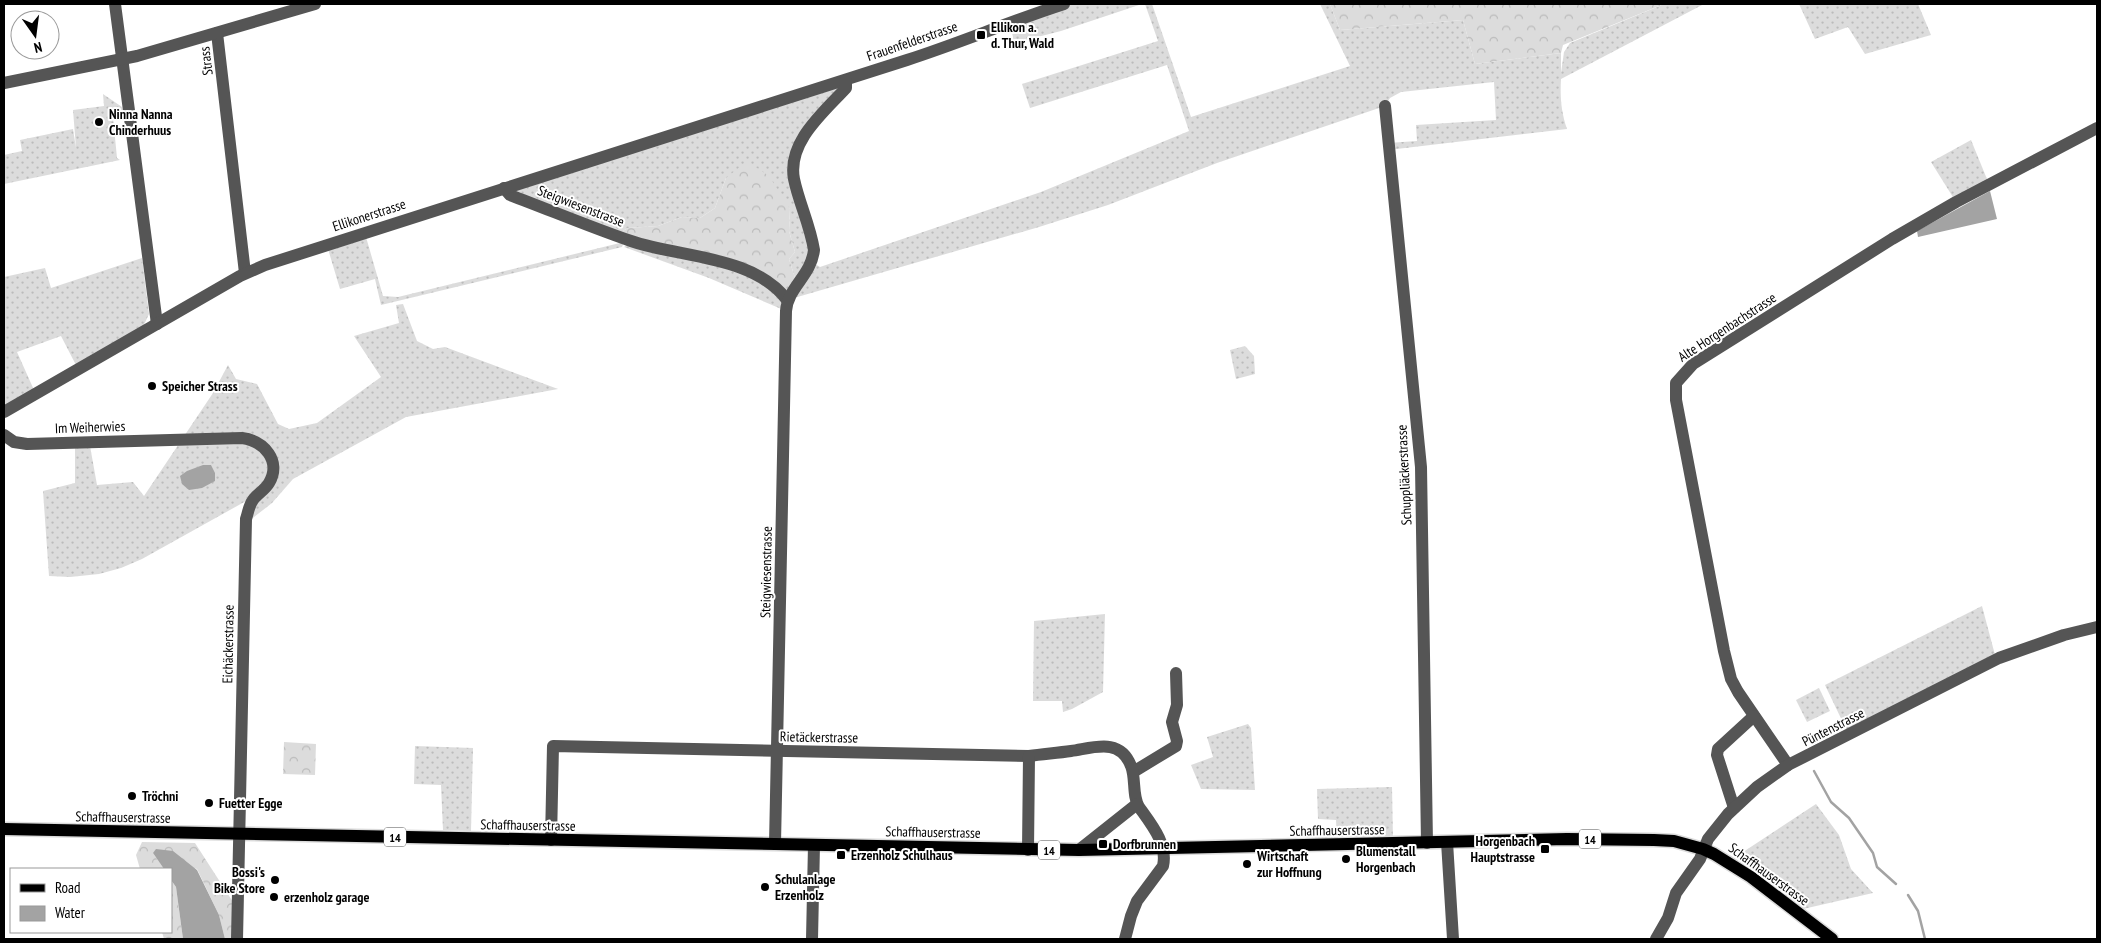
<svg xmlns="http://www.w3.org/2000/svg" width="2101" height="943" font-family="'PT Sans Narrow',sans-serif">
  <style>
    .grass { fill: url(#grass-dots) }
    .forest { fill: url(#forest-crowns) }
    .water { fill: #a3a3a3 }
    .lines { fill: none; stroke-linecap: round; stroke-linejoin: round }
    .stream { stroke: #a3a3a3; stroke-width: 2.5 }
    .major-casing { stroke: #dbdbdb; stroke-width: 15 }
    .minor { stroke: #555; stroke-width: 12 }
    .major { stroke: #000; stroke-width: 12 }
    .poi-dot { fill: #000; stroke: #fff; stroke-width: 2 }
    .labels { text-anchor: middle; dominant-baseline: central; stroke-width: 4; stroke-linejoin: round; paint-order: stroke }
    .shield { fill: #fff; stroke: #4c4c4c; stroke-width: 1 }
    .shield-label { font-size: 12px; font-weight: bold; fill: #000 }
    .poi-label { font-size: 14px; font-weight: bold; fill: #000; stroke: #fff; text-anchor: start }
    .street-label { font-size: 14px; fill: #000; stroke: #fff }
  </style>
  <defs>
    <pattern id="grass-dots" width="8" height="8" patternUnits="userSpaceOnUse" patternTransform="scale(1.25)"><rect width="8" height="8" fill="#dcdcdc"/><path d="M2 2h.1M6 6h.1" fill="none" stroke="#bbb" stroke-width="1.8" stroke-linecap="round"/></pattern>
    <pattern id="forest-crowns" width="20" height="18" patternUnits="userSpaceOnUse" patternTransform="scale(1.25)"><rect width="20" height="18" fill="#dcdcdc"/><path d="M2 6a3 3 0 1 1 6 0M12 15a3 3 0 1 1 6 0" fill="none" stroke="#bbb"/></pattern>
  </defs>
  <rect width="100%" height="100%" fill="#fff"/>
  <g class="grass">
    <path d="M1064,4H1142L1061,31L1014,43L1010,21Z"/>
    <path d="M1145,4H1152L1191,117L1350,66L1320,4H1330L1340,30L1463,20L1475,64L1561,53V73L1564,52L1570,43L1664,4H1704L1561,79C1560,97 1561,111 1567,129L1388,150V143L1417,141L1416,125L1496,120L1494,82L1401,92L1390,98L1385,106L1217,163L1108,205L1039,227L787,300L786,311L709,278L624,247L632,241L795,278L789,259L795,252L789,231L790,209L726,178L715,208L700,218L682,217L658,226L628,228L616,235L504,188L846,80L794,159L812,262L820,267L1041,192L1189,131L1167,65L1030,108L1022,84L1158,41Z"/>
    <path d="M1799,4H1918L1931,35L1865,54L1848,27L1815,39Z"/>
    <path d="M103,94L122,107L123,110L113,117L117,158L120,160L4,184V155L22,151L20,140L73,129L76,148L73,110L104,106Z"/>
    <path d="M1971,140L1989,184L1956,202L1931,162Z"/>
    <path d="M366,237L383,296L398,297L624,242L622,247L381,305L375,279L340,289L328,249Z"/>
    <path d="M142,258L149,314L142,329L77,367L61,336L17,352L34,390L4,409V277L45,268L51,288Z"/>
    <path d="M403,304L417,341L433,349L445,347L558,389L406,417L293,479L272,503L249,521L255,496L142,559L121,568L99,574L70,577L49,576L43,491L75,483V447L90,446L97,485L133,482L144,496L213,393L228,365L236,379L257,384L278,424L289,429L317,423L381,377L354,336L399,323L396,305Z"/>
    <path d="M1245,346L1254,356L1255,374L1236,379L1230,350Z"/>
    <path d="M1982,606L1995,655L1847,731L1825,685Z"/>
    <path d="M1105,614L1103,692L1072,709L1063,712L1062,701H1033L1034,621Z"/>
    <path d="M1819,688L1830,711L1807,722L1796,700Z"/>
    <path d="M1248,724L1251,728L1255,790L1201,789L1191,765L1213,757L1207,737Z"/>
    <path d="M415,746L473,748L471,831L443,830L441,785L414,784Z"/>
    <path d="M1392,787L1393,840L1337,841L1336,820L1318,819L1317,789Z"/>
    <path d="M1816,804L1839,835L1851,869L1873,893L1803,909L1737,856Z"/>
  </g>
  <g class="forest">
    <path d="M1330,4H1664L1563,45L1561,53L1475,64L1463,20L1340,30Z"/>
    <path d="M741,166H754L769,176L790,209L789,231L795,252L789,259L795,278L779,290L761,277L616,235L628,228L658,226L682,217L700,218L715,208L726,178Z"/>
    <path d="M284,742L316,744L315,775L283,774Z"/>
    <path d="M142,842L195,843L233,902L232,939H225L219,915L197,869L153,853L164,869H140L136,855Z"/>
    <path d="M171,880L176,887L183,939H164L162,932H171Z"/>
  </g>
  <g class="water">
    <path d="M1990,191L1997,219L1918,237L1917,231Z"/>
    <path d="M203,465H211L215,473V481L202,488L189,490L182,484L180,476L187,471Z"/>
    <path d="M156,849L173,851L197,870L219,915L225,939H183L176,887L171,880V869H164L153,853Z"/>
  </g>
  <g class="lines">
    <g class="stream">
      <path d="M1814,771L1831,802L1849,818L1873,853L1877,867L1896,884"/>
      <path d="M1908,895L1918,911L1925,939"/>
    </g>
    <g class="major-casing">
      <path id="major" d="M4,829L1079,850L1567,839L1654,840L1674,841L1703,849L1714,854L1751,877L1832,939"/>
    </g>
    <g class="minor">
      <path d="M115,4L157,324"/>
      <path d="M217,33L245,273"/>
      <path d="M4,83L137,56L315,4"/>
      <path d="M1385,106L1421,467L1427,843"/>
      <path d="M504,188L510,195C550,210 590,227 631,241C680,258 753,255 787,300"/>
      <path d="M4,412L240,276L265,265L907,60C960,43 1011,21 1064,4"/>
      <path d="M4,435L14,442L27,444L242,438C264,441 282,461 269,483C265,490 257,494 253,500C249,505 248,513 246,519L237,939"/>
      <path d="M1788,765L1738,692L1731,679L1724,651L1676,400V383L1693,364L1892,239L1956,202L2097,128"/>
      <path d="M1133,772L1176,746L1177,741L1172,722L1177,705L1176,673"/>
      <path d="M1734,808L1717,755L1718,749L1754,716"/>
      <path d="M551,840L553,746L1029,756C1043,754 1057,753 1071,751C1093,748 1120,737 1131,766C1136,778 1132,796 1139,807C1151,824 1168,844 1163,866L1137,901L1131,916L1125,939"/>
      <path d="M1447,842L1453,939"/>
      <path d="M775,844L786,311C788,287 811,276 814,250C810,225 799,203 794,179C787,142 824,112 846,88V80"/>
      <path d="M1028,850L1029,756"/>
      <path d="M1079,850L1137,804"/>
      <path d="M812,939L814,845"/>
      <path d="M1656,939L1668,918L1676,893L1700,859L1708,839L1728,814L1757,787L1788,765L1999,658L2064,635L2097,627"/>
    </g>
    <use href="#major" class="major"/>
  </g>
  <g class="poi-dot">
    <rect x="976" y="30" width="10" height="10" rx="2.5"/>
    <circle cx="99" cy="122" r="5"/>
    <circle cx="152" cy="386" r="5"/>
    <circle cx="132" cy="796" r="5"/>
    <circle cx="209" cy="803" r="5"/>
    <rect x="1098" y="839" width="10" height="10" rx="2.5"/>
    <rect x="1540" y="844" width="10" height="10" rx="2.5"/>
    <rect x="836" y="850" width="10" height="10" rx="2.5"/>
    <circle cx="1346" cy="859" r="5"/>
    <circle cx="1247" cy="864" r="5"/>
    <circle cx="275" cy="880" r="5"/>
    <circle cx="765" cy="887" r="5"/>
    <circle cx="274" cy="897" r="5"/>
  </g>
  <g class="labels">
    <g class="shield">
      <rect x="384" y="827.5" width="22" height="19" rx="4"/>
      <rect x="1579" y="829.5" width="22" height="19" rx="4"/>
      <rect x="1038" y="840.5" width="22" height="19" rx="4"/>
    </g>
    <g class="shield-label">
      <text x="395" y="837">14</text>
      <text x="1590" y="839">14</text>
      <text x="1049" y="850">14</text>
    </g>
    <g class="poi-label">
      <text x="991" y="27">Ellikon a.<tspan x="991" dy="16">d. Thur, Wald</tspan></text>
      <text x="109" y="114">Ninna Nanna<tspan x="109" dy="16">Chinderhuus</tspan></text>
      <text x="162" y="386">Speicher Strass</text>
      <text x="142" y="796">Tröchni</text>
      <text x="219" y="803">Fuetter Egge</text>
      <text x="1535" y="841" text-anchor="end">Horgenbach<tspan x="1535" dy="16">Hauptstrasse</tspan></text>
      <text x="1113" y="844">Dorfbrunnen</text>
      <text x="1356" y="851">Blumenstall<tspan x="1356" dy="16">Horgenbach</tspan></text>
      <text x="851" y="855">Erzenholz Schulhaus</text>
      <text x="1257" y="856">Wirtschaft<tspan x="1257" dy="16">zur Hoffnung</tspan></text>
      <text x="265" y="872" text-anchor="end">Bossi's<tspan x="265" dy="16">Bike Store</tspan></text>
      <text x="775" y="879">Schulanlage<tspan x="775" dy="16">Erzenholz</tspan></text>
      <text x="284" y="897">erzenholz garage</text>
    </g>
    <g class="street-label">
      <text transform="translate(912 41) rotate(-19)">Frauenfelderstrasse</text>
      <text transform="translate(206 61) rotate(-97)">Strass</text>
      <text transform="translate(581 206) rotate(21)">Steigwiesenstrasse</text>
      <text transform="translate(369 215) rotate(-18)">Ellikonerstrasse</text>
      <text transform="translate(1727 327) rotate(-33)">Alte Horgenbachstrasse</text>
      <text transform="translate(90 427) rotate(-2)">Im Weiherwies</text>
      <text transform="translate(1404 475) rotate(-93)">Schuppliäckerstrasse</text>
      <text transform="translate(766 572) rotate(-89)">Steigwiesenstrasse</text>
      <text transform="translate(228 644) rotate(-89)">Eichäckerstrasse</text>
      <text transform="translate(1833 727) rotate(-27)">Püntenstrasse</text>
      <text transform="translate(819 737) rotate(1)">Rietäckerstrasse</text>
      <text transform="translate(123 817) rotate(1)">Schaffhauserstrasse</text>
      <text transform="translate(528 825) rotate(1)">Schaffhauserstrasse</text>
      <text transform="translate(1337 830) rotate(-1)">Schaffhauserstrasse</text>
      <text transform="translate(933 832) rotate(1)">Schaffhauserstrasse</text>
      <text transform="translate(1769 874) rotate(36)">Schaffhauserstrasse</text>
    </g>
  </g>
  <rect width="2101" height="943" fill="none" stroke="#000000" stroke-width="10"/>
  <rect x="10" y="868" width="162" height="65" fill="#ffffff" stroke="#999999"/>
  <rect x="20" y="884" width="25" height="8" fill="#000000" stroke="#999999"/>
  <text x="55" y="893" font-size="15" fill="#000000">Road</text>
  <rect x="20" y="906" width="25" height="15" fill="#a3a3a3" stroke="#999999"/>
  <text x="55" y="918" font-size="15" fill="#000000">Water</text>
  <g transform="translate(35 35) rotate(166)"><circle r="24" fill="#ffffff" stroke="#999999"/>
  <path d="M0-4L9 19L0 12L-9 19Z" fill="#000000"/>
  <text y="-8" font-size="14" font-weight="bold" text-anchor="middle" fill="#000000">N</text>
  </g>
</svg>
